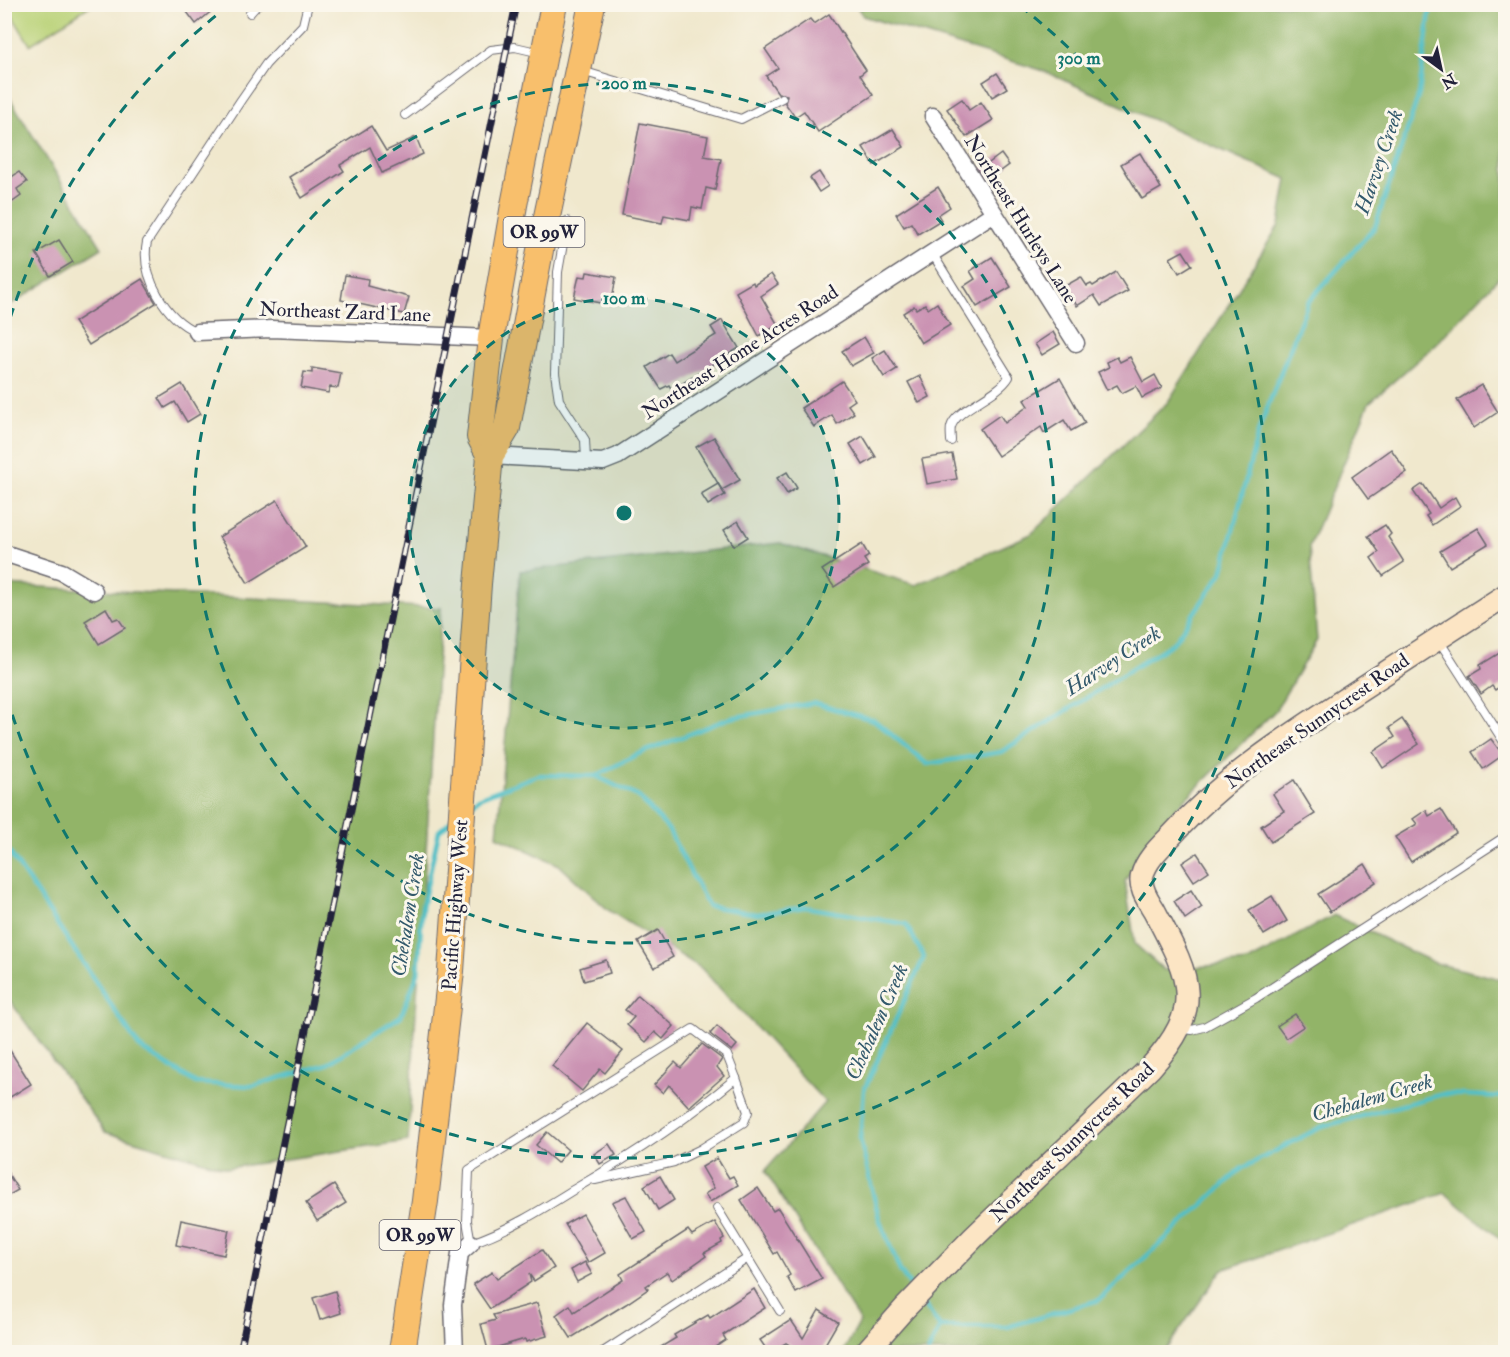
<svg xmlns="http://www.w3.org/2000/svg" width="1510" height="1357" font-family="'IM FELL Double Pica',serif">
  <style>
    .green { fill: #b9d277; stroke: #6e7a59; stroke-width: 1.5 }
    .forest { fill: #92b468; stroke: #5a6b52; stroke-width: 1.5 }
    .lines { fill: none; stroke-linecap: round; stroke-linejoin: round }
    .stream { stroke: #51bfc7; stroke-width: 4.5 }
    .building { fill: #ca92b2 }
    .lane-casing { stroke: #6a676e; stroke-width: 10 }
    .street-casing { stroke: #6a676e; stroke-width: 19 }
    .secondary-casing { stroke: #6a676e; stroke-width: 25 }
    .primary-casing { stroke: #6a676e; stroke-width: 28 }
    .lane { stroke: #fff; stroke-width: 8 }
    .street { stroke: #fff; stroke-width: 16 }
    .secondary { stroke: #fce5c4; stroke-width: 22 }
    .primary { stroke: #f8bf6c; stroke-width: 26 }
    .rail-casing { stroke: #22223b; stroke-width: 7 }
    .rail { stroke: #fbf7ec; stroke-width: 4.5; stroke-dasharray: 14; stroke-linecap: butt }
    .ring { fill: none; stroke: #0f766e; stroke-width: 3; stroke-dasharray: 10 8 }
    .labels { text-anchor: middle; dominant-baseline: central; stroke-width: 6; stroke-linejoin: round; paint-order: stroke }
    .shield { fill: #fbf7ec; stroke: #636270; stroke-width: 1.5 }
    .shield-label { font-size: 18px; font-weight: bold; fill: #22223b }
    .street-label { font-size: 20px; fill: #22223b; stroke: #fbf7ec }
    .water-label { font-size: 21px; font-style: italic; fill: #32596c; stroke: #fbf7ec }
    .centre { fill: #0f766e; stroke: #fbf7ec; stroke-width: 3 }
    .ring-label { font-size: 18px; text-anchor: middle; font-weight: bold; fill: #0f766e; stroke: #fbf7ec; stroke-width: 6; stroke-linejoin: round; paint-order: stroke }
  </style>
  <rect width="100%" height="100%" fill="#fbf7ec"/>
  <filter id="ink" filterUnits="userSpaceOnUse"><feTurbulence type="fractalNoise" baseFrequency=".0167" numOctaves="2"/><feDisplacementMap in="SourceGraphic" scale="12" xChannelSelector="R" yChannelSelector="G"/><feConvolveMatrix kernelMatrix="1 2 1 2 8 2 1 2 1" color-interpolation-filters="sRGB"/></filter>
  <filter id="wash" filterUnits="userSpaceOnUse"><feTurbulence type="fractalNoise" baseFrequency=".008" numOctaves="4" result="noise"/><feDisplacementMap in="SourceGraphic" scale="24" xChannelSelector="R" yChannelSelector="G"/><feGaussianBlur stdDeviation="1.35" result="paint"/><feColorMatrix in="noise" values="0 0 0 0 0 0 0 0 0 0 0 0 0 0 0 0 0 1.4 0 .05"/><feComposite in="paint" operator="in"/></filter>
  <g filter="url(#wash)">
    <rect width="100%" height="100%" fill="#f0e8cd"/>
    <path class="green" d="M5,4H91V5L30,45Z"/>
    <g class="forest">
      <path d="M856,5H1505V271L1435,345L1369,403L1309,547L1317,640L1276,710L1165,819L1125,881L1135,944L1164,970L1248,962L1334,915L1435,963L1505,980V1243L1445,1193L1222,1270L1164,1352H843L860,1322L765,1171L825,1102L701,968L608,910L559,865L497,836L520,571L780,543L916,585L1031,534L1168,402L1279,225L1287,179L1041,70L863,16Z"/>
      <path d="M4,89L102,248L5,308H4Z"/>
      <path d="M4,585L441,608L408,1141L227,1168L105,1132L5,994Z"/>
    </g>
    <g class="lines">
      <g class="stream">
        <path d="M596,776L636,755L730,718L813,703L874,720L927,764L1001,752L1173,643L1222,573L1259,429L1308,302L1375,227L1419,94L1431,4"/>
        <path d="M472,803L478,798L538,775L596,776L639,797L668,829L708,906L757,914L805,907L906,924L924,957L864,1090L860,1139L879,1218L900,1271L914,1291"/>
        <path d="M4,844L139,1047L196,1083L252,1086L327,1064L401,1016L418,973L422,907L439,831L452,820"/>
        <path d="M921,1300L940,1327"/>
        <path d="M940,1327H1007L1099,1300L1241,1169L1321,1127L1443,1094L1506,1097"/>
        <path d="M928,1352L940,1327"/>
      </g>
    </g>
    <g id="blocks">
      <g class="building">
        <path d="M181,4H220L196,24Z"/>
        <path d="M829,14L866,70L860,75L873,95L818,132L804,111L795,117L785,103L787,95L778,93L766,76L778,68L765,49L810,19L814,24Z"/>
        <path d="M997,73L1007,88L992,97L983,82Z"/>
        <path d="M962,99L969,110L981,102L993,120L966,137L947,109Z"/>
        <path d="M640,123L708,136L704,156L721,159L715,190L706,188L702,209L692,207L690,220L664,215L662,223L622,215Z"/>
        <path d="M371,126L386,151L416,137L423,154L382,173L370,147L340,165L344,171L302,198L289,177Z"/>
        <path d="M893,129L904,147L874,165L863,147Z"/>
        <path d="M1140,153L1161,188L1142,199L1121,164Z"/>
        <path d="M1001,154L1009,165L989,180L981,169Z"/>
        <path d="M4,171L10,178L19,172L27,182L17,189L21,196L4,208Z"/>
        <path d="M819,172L828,186L819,192L810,178Z"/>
        <path d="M938,187L950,207L938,215L941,220L918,234L911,223L904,227L896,214Z"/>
        <path d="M59,240L73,262L50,276L36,253Z"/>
        <path d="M1183,251L1192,265L1179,273L1170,258Z"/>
        <path d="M992,257L1011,287L977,307L964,286L975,279L970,271Z"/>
        <path d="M587,272L616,277L611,305L574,298L579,276L586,277Z"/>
        <path d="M1116,272L1128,291L1101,306L1094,295L1077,306L1065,286L1081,277L1087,286L1091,284L1093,286Z"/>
        <path d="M771,274L778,284L761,296L778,325L759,336L736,292L753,282L754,285Z"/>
        <path d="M345,275L368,279L367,286L409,297L404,314L341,300Z"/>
        <path d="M142,279L156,303L89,345L74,322Z"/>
        <path d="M937,303L950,325L921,343L903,313L914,306L916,309L925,304L928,309Z"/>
        <path d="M722,320L739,348L672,390L669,385L661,389L647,367L669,353L674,361L716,335L711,327Z"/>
        <path d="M1053,332L1060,344L1042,355L1035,344Z"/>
        <path d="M864,337L874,353L851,366L842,351Z"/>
        <path d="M885,350L897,369L884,377L872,358Z"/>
        <path d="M1117,357L1120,362L1130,357L1143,382L1155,375L1162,388L1142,398L1136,386L1122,393L1117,385L1107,390L1098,372L1109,367L1107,362Z"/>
        <path d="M312,368L341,373L338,388L330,387L328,393L301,388L304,372L312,373Z"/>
        <path d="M920,376L930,397L919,403L908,382Z"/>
        <path d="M1060,378L1085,423L1071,431L1064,420L1044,433L1041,427L998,456L980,429L1000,415L1005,423L1028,406L1024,400Z"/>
        <path d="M842,381L855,400L848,405L854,413L837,424L832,415L814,427L801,408Z"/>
        <path d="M182,384L200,414L187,422L175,402L165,408L159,398Z"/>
        <path d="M1481,385L1498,412L1474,428L1457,400Z"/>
        <path d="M863,436L876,457L863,465L850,444Z"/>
        <path d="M714,437L740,480L722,490L696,447Z"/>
        <path d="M1391,449L1407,472L1368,499L1352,477Z"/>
        <path d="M952,454L957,479L927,484L922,459Z"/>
        <path d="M787,472L797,488L787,494L777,478Z"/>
        <path d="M718,484L725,495L708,505L701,494Z"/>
        <path d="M1423,484L1439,508L1455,497L1460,506L1432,525L1426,516L1429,514L1413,491Z"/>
        <path d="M277,500L306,547L248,583L219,537Z"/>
        <path d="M738,521L748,537L734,546L724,530Z"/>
        <path d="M1385,525L1391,534L1388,537L1404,562L1383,576L1371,558L1379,552L1368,536Z"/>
        <path d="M1478,528L1488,544L1450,567L1440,551Z"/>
        <path d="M862,544L869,556L864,559L868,565L834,587L822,570Z"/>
        <path d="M106,608L113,620L118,618L125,628L99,644L85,621Z"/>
        <path d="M1506,649V683L1495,690L1492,686L1481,694L1469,676L1481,669L1480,665Z"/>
        <path d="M1402,719L1419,744L1383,768L1373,752L1395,737L1389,728Z"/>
        <path d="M1491,739L1503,755L1483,769L1472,752Z"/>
        <path d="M1294,780L1315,814L1271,842L1261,826L1284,811L1273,794Z"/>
        <path d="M1441,809L1456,833L1411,862L1395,837L1417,824L1413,819L1426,810L1429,816Z"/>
        <path d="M1197,853L1209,871L1194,881L1182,863Z"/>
        <path d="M1365,864L1376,882L1330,912L1318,894Z"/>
        <path d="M1191,890L1202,907L1185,919L1174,901Z"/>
        <path d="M1272,896L1287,921L1264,935L1249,910Z"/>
        <path d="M658,930L673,957L654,968L638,942Z"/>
        <path d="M606,960L610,973L584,981L580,968Z"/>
        <path d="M638,995L674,1026L663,1039L655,1032L646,1042L627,1025L634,1017L625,1010Z"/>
        <path d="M1295,1014L1304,1026L1286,1038L1277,1026Z"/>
        <path d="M587,1023L623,1051L605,1073L600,1069L582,1091L552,1066Z"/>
        <path d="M717,1026L737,1045L732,1051L710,1034Z"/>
        <path d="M4,1041L31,1084L4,1101Z"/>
        <path d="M702,1044L722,1059L717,1067L724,1076L689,1107L669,1085L663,1093L654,1085L675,1062L681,1068Z"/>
        <path d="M547,1132L568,1150L557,1163L536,1145Z"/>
        <path d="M609,1144L616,1155L600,1164L594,1154Z"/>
        <path d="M717,1158L729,1178L733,1176L738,1185L710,1202L705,1194L714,1188L702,1167Z"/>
        <path d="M4,1167L18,1190L4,1198Z"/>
        <path d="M660,1176L674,1200L658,1210L644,1186Z"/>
        <path d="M334,1185L346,1203L317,1221L306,1203Z"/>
        <path d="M758,1188L773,1211L778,1208L822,1279L796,1293L787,1277L790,1275L777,1252L774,1254L741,1200Z"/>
        <path d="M626,1196L646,1232L633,1239L612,1202Z"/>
        <path d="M583,1214L605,1253L588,1263L565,1224Z"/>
        <path d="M181,1220L229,1230L224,1255L176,1245Z"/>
        <path d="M715,1222L724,1238L721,1240L722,1243L704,1253L706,1256L672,1280L667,1272L646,1286L648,1289L626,1304L571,1338L556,1315L570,1305L574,1312L623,1280L620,1274L688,1230L692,1235Z"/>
        <path d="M542,1250L554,1268L534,1281L529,1274L531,1282L490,1309L473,1284L492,1272L497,1279Z"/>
        <path d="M585,1262L592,1274L577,1282L571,1270Z"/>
        <path d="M754,1289L765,1308L723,1335L726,1340L706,1353H651L676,1338L674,1335L708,1315L710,1318Z"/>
        <path d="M335,1291L341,1313L320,1320L313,1298Z"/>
        <path d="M537,1303L547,1336L526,1342L525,1339L488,1350L481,1324L496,1320L493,1315Z"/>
        <path d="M819,1310L838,1322L820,1353H802L786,1343L769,1353L760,1340L791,1320L803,1338Z"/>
      </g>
    </g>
  </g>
  <g filter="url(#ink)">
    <use href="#blocks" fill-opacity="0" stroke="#6a676e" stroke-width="1.5"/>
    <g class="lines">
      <g class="lane-casing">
        <g id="lane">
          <path d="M250,13L258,4"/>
          <path d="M582,71L741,119L782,98"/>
          <path d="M405,115L491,50L515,47L541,53"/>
          <path d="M567,221L558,272L555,373L559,400L585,440L586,460"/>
          <path d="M932,253L1009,377C997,397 956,408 951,427C950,431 951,437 951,441"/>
          <path d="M197,332C166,319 140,276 147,242L241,100L266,64L303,25L308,4"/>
          <path d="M1438,639L1504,742"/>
          <path d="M1180,1028L1192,1030L1204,1027L1256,998L1506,836"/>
          <path d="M693,1029L727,1055L736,1078C685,1121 631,1156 573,1190C541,1210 507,1231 471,1243L467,1221L469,1170Z"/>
          <path d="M595,1180L674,1162L701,1149L744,1122L748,1112L736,1078"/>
          <path d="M717,1208L780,1311"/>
          <path d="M603,1352L748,1258"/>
        </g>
      </g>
      <g class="street-casing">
        <g id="street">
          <path d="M933,116L1076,343"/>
          <path d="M197,332L272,329L491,338"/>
          <path d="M490,456L603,462L618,456L994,213"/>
          <path d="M4,553L62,572L94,591"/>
          <path d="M455,1352L453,1305L460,1253L471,1243"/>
        </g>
      </g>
      <g class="secondary-casing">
        <path id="secondary" d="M866,1352L904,1309L973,1238L1150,1068C1207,1005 1189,977 1154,910C1148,900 1139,888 1142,876C1146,860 1160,847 1171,836C1223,778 1288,736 1353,694C1404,661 1454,628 1506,595"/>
      </g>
      <g class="primary-casing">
        <g id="primary">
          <path d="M490,456L480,437L491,338L514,205L554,4"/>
          <path d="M402,1352L425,1201L451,971L478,584L490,456L507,428L541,245L592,4"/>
        </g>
      </g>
      <use href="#lane" class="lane"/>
      <use href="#street" class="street"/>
      <use href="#secondary" class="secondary"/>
      <use href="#primary" class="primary"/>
      <g class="rail-casing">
        <path id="rail" d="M240,1352L516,4"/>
      </g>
      <use href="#rail" class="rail"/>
    </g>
  </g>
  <circle cx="624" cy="513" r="215" fill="#0f766e" fill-opacity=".12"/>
  <g class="ring">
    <circle cx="624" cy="513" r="215"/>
    <circle cx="624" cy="513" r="430"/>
    <path d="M5 335A644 644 0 0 1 228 6M1020 6A644 644 0 1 1 5 691"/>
  </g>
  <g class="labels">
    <g class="shield">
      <rect x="503.5" y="217" width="81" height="30" rx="4.5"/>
      <rect x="379.5" y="1220" width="81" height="30" rx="4.5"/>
    </g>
    <g class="shield-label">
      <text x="544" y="232">OR 99W</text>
      <text x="420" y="1235">OR 99W</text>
    </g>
    <g class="street-label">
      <text transform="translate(1021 219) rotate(58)">Northeast Hurleys Lane</text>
      <text transform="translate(345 312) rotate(2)">Northeast Zard Lane</text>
      <text transform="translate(740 352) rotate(-33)">Northeast Home Acres Road</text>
      <text transform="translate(1317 721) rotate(-35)">Northeast Sunnycrest Road</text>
      <text transform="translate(455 905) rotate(-86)">Pacific Highway West</text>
      <text transform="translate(1072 1142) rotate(-44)">Northeast Sunnycrest Road</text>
    </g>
    <g class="water-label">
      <text transform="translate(1379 162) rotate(-71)">Harvey Creek</text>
      <text transform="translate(1113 661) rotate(-33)">Harvey Creek</text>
      <text transform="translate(408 915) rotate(-81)">Chehalem Creek</text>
      <text transform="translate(877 1022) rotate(-66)">Chehalem Creek</text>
      <text transform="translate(1372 1098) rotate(-16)">Chehalem Creek</text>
    </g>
  </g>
  <circle cx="624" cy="513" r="9" class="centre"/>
  <g class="ring-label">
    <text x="1079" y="64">300 m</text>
    <text x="624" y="89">200 m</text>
    <text x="624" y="304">100 m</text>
  </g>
  <rect width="1510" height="1357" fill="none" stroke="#fbf7ec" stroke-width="24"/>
  <g transform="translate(1441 69) rotate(147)" stroke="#fbf7ec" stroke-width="4.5" paint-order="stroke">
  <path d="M0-4.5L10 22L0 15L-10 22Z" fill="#22223b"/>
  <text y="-9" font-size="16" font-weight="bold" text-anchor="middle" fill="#22223b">N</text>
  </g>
</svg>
